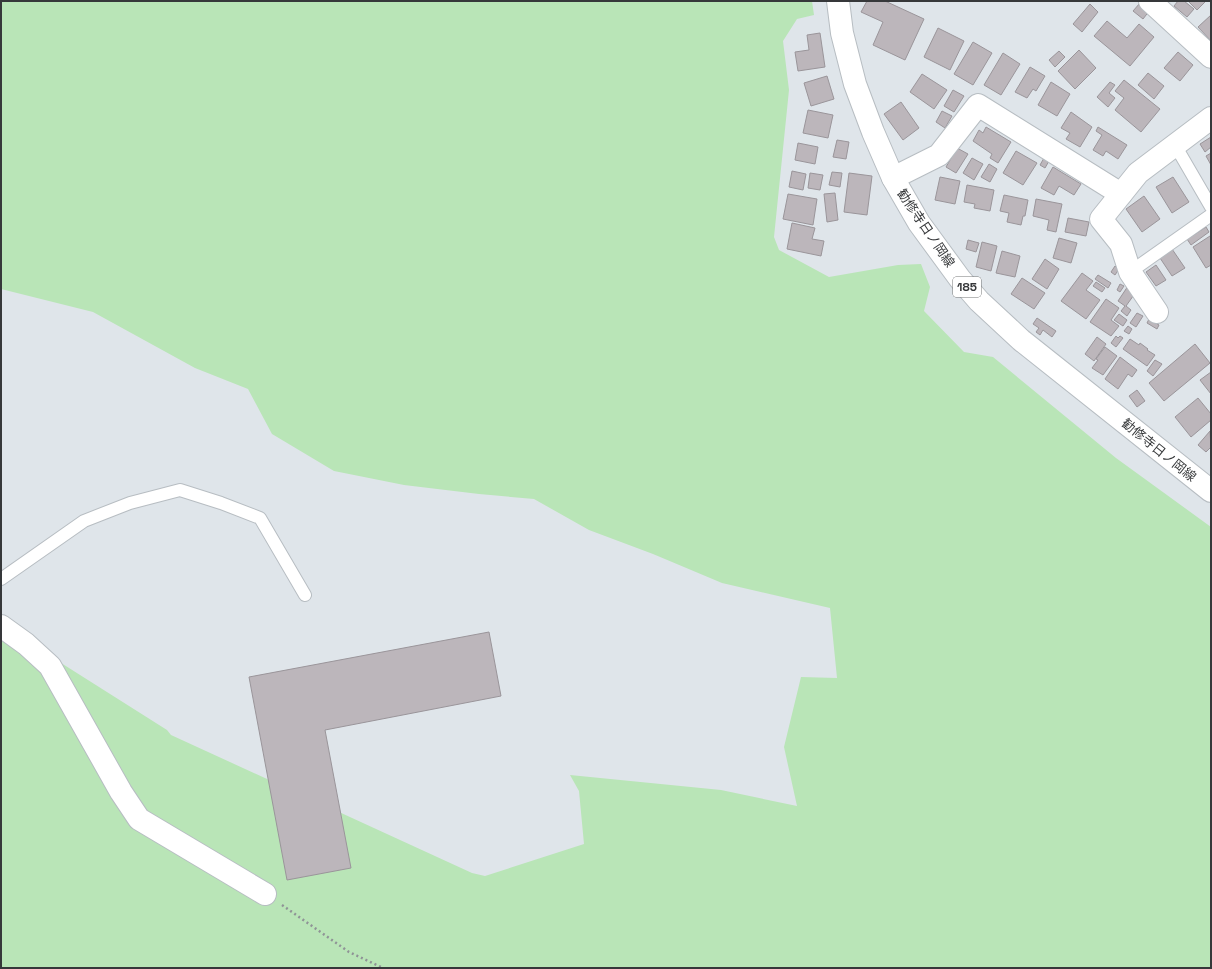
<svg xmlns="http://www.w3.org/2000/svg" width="1212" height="969" font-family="'Space Grotesk','Noto Sans JP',sans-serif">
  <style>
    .green { fill: #b9e5b7 }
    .building { fill: #bcb6bb; stroke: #9a959a }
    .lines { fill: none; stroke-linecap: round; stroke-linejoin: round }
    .service-casing { stroke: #b7bdc2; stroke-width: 14 }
    .minor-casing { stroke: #b7bdc2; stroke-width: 24 }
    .primary-casing { stroke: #b7bdc2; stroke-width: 24 }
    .path { stroke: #8f9396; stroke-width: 2.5; stroke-dasharray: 2 3; stroke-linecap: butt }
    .service { stroke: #fff; stroke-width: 12 }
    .minor { stroke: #fff; stroke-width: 22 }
    .primary { stroke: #fff; stroke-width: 22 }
    .labels { text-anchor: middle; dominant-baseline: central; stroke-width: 3; stroke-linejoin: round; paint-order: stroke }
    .shield { fill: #fff; stroke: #727475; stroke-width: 1 }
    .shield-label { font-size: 12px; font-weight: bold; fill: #36383a }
    .street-label { font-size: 13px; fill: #36383a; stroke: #fff }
  </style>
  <rect width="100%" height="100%" fill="#dfe5ea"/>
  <path class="green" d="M1,1H812L814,15L797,19L783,41L789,90L774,237L779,250L829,277L898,265L921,264L930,287L924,311L964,352L993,357L1116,458L1211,527V968H1V625L167,730L171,735L472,873L485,876L584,844L579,791L570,775L721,790L797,806L784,747L801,677L837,678L830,608L722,583L653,554L589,530L534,499L479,494L404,485L334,471L272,434L248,389L195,368L93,312L1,289Z"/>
  <g class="building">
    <path d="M867,1H885L924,19L905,60L873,45L883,22L861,12Z"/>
    <path d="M1178,1H1184L1194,9L1187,17L1174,6Z"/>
    <path d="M1188,1H1204L1205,2L1197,10Z"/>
    <path d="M1140,3L1150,10L1143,19L1133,11Z"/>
    <path d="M1090,4L1098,12L1082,32L1073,24Z"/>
    <path d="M1211,15V41L1198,27Z"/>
    <path d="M1107,21L1127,38L1139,24L1154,37L1130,66L1094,36Z"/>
    <path d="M938,28L964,41L950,70L924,57Z"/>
    <path d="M820,33L825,67L798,71L795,52L809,50L807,35Z"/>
    <path d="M973,42L992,53L973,85L954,74Z"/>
    <path d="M1079,50L1096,68L1075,89L1058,71Z"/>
    <path d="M1059,51L1065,57L1055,67L1049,60Z"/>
    <path d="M1178,52L1193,65L1180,81L1164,68Z"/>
    <path d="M1003,53L1020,64L1001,95L984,85Z"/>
    <path d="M1030,67L1045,76L1036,91L1033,89L1027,98L1015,92Z"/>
    <path d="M1148,73L1164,86L1154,99L1138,85Z"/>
    <path d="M922,74L947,90L934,109L910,92Z"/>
    <path d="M827,76L834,99L811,106L804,83Z"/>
    <path d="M1124,80L1160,109L1141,132L1115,110L1124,98L1115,91Z"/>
    <path d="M1051,82L1070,94L1057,116L1038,105Z"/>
    <path d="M1110,82L1115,85L1109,93L1115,98L1108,107L1097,97Z"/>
    <path d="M953,90L964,96L954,112L944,106Z"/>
    <path d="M901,102L919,128L903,140L884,114Z"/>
    <path d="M808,110L833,115L828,138L803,133Z"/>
    <path d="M942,111L952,116L945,128L936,122Z"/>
    <path d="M1071,112L1092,127L1080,147L1066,139L1070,133L1061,128Z"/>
    <path d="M986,127L1011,142L998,163L990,158L992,154L973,141L979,130L983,133Z"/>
    <path d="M1098,127L1127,145L1118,159L1106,151L1103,156L1093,150L1102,135L1096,131Z"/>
    <path d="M1211,137V147L1205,152L1200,144Z"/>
    <path d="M837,140L849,142L846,159L833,157Z"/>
    <path d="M798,143L818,147L815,164L795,160Z"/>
    <path d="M957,148L968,154L956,173L946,167Z"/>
    <path d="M1016,151L1037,163L1023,185L1003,173Z"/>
    <path d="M1211,153V165L1206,156Z"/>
    <path d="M972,158L983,164L974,180L963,173Z"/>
    <path d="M1044,158L1049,161L1045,168L1040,165Z"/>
    <path d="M989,164L997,169L990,182L981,177Z"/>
    <path d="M1053,167L1081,184L1074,195L1059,186L1054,195L1041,188Z"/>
    <path d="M792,171L806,174L803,190L789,187Z"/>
    <path d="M832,172L842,173L840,187L829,185Z"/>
    <path d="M810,173L823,175L820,190L808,188Z"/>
    <path d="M849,173L872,176L867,215L844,212Z"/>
    <path d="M940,177L960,181L955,204L935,200Z"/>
    <path d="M1173,177L1189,202L1172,213L1156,187Z"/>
    <path d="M967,185L994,190L990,211L974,208L975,204L964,202Z"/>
    <path d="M835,193L838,220L827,222L824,194Z"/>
    <path d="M788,194L817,199L813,225L783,219Z"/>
    <path d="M1004,195L1028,200L1025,216H1023L1021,225L1007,222L1009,213L1000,211Z"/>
    <path d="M1144,196L1160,219L1142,232L1126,209Z"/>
    <path d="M1036,199L1062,204L1056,232L1047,230L1049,220L1033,216Z"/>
    <path d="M1068,218L1089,222L1086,236L1065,232Z"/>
    <path d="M792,223L815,228L812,239L824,241L821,256L787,249Z"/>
    <path d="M1206,227L1209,232L1191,245L1187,239Z"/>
    <path d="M1210,236L1211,238V265L1206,268L1193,247Z"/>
    <path d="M1059,238L1077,243L1071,263L1053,258Z"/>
    <path d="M968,240L979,243L976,252L966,249Z"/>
    <path d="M982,242L997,246L991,271L976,267Z"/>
    <path d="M1172,249L1185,268L1172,276L1160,258Z"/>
    <path d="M1002,251L1020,256L1015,277L996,273Z"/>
    <path d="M1045,259L1059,269L1047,289L1032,279Z"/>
    <path d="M1156,265L1166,280L1156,286L1146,272Z"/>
    <path d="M1115,266L1119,269L1115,275L1111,272Z"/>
    <path d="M1082,273L1093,281L1086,290L1100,300L1086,319L1061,301Z"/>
    <path d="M1098,275L1111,283L1108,288L1095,279Z"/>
    <path d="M1022,278L1045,293L1034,309L1011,294Z"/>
    <path d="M1096,282L1105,288L1102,292L1093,286Z"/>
    <path d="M1120,284L1124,286L1120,292L1117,290Z"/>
    <path d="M1128,286L1136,292L1126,306L1131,310L1127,316L1121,311L1125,306L1118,301Z"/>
    <path d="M1106,299L1119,308L1111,320L1119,326L1111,336L1090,322Z"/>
    <path d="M1137,313L1143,316L1136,327L1130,323Z"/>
    <path d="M1119,314L1127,320L1123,326L1114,320Z"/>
    <path d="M1037,318L1056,331L1052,337L1043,330L1040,335L1036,332L1039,328L1033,324Z"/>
    <path d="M1149,319L1159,325L1157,329L1147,323Z"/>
    <path d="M1128,326L1132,329L1129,334L1124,331Z"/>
    <path d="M1116,336L1118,338L1120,336L1123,338L1116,347L1111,343Z"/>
    <path d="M1097,337L1106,344L1094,361L1085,354Z"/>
    <path d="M1130,339L1139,345L1140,343L1148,349L1147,350L1155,355L1147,366L1123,349Z"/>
    <path d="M1195,344L1210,363L1164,401L1149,383Z"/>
    <path d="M1105,347L1117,356L1103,375L1092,368L1098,360L1096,359Z"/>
    <path d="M1120,357L1137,370L1132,377L1128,374L1118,389L1105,379Z"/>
    <path d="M1155,360L1162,364L1153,376L1147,371Z"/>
    <path d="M1211,372V394L1200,380Z"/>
    <path d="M1137,390L1145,401L1137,407L1129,396Z"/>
    <path d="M1198,398L1211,414V420L1191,437L1175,417Z"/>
    <path d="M1210,431L1211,447L1206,452L1198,445Z"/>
    <path d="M489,632L501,696L325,730L351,868L287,880L249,677Z"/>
  </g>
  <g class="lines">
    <g class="service-casing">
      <g id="service">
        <path d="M1175,145L1211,207"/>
        <path d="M1130,272L1211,215"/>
        <path d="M1,579L84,521L130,503L180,490L221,503L260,518L305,595"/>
      </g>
    </g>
    <g class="minor-casing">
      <g id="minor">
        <path d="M1150,1L1211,57"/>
        <path d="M893,178L939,155L978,105L1121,194"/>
        <path d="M1157,312L1130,272L1121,244L1101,219L1138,173L1211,118"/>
        <path d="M1,626L26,644L50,666L121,792L139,819L265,894"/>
      </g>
    </g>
    <g class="primary-casing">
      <path id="primary" d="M838,1L842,33L855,84L873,132L893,178L919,223L960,279L979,301L1021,340L1211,491"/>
    </g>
    <path class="path" d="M282,905L349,952L383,968"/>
    <use href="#service" class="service"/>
    <use href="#minor" class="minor"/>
    <use href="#primary" class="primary"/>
  </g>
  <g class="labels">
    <rect class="shield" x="953" y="277" width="28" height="20" rx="3"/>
    <g class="shield-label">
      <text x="967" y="287">185</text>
    </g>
    <g class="street-label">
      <text transform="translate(926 228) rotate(56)">勧修寺日ノ岡線</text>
      <text transform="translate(1159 450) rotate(39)">勧修寺日ノ岡線</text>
    </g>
  </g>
  <rect width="1212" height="969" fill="none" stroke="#36383a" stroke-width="4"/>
</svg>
